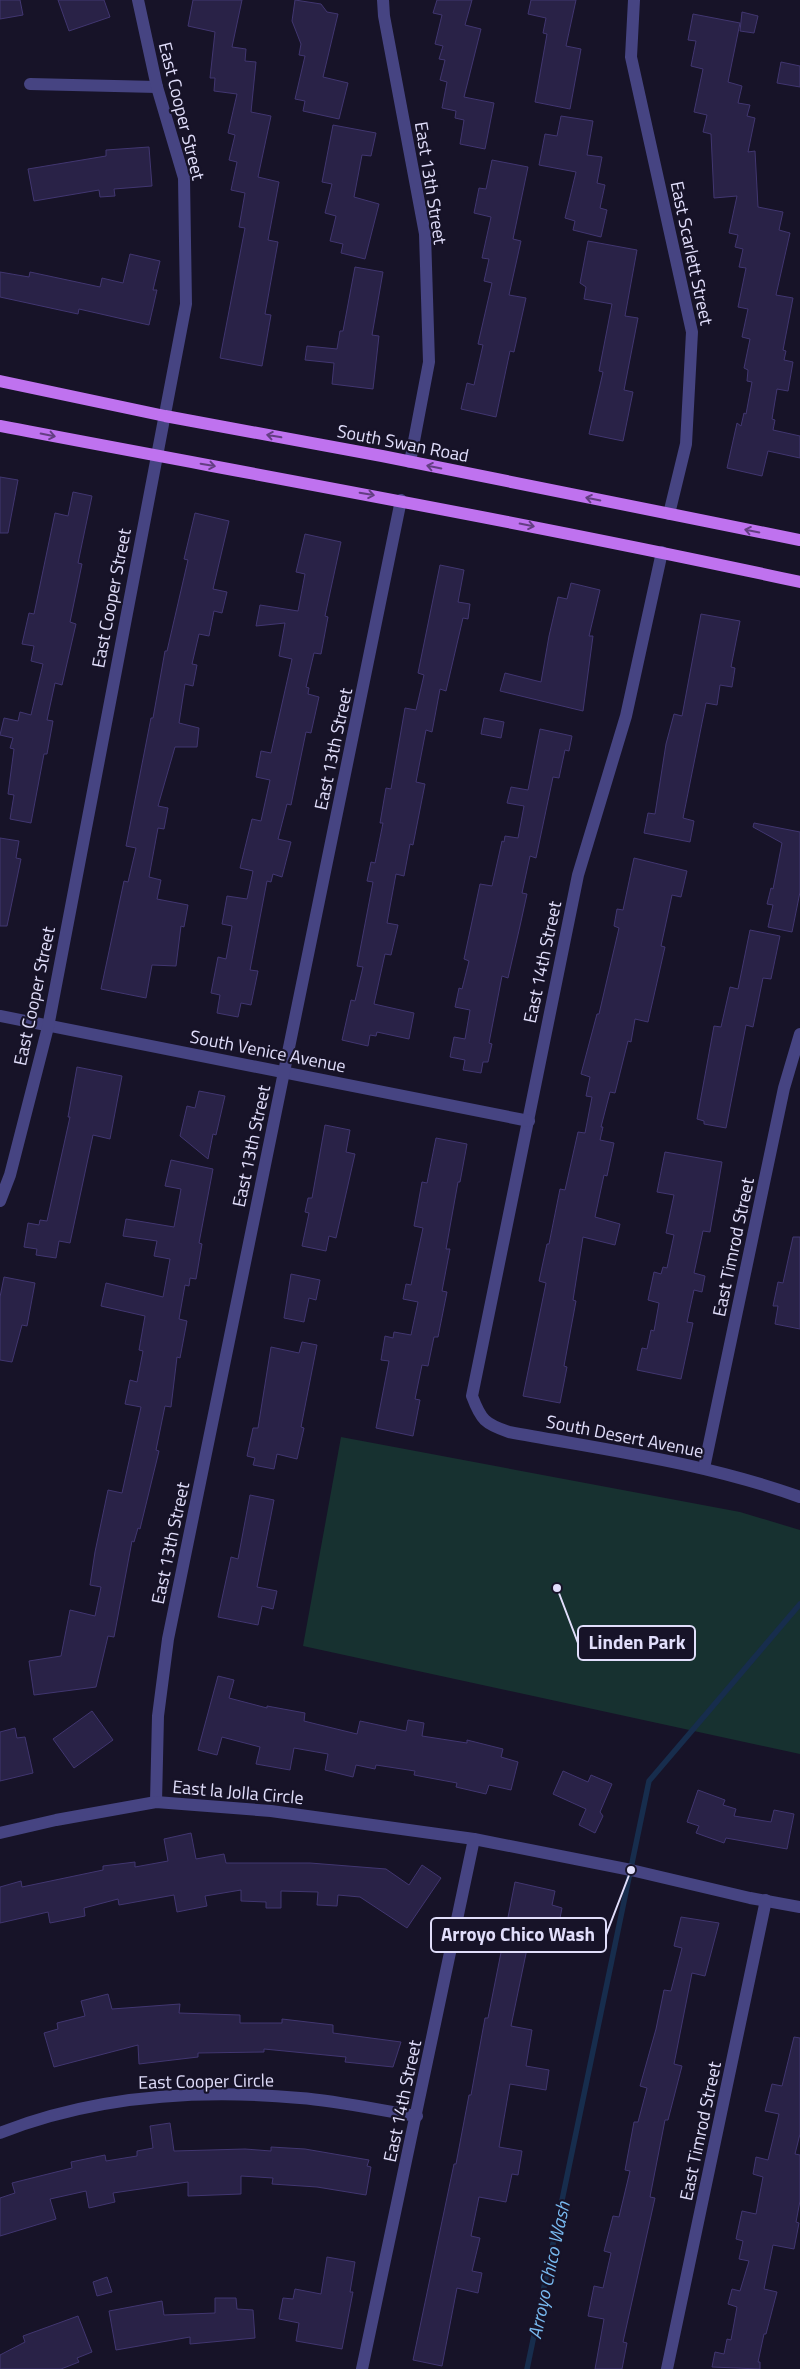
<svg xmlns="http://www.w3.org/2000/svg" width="800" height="2369" font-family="'Titillium Web',sans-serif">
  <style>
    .green { fill: #173130 }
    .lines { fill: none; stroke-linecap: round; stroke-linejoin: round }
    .stream { stroke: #172d4d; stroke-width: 5.5 }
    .building { fill: #292247; stroke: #413670 }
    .street { stroke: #464482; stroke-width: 12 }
    .primary { stroke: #bf72ef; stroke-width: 12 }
    .oneway { stroke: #633e82 }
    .labels { text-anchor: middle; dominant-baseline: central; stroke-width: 4.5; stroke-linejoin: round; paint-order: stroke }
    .street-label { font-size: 18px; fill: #e1defb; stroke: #171328 }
    .water-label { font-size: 19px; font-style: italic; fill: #78b9f0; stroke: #171328 }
    .leader { fill: none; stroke: #e1defb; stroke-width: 2 }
    .callout-dot { fill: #e1defb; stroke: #171328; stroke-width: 2 }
    .callout { fill: #171328; stroke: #e1defb; stroke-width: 2 }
    .callout-label { font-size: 19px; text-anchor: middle; font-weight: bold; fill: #e1defb }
  </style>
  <rect width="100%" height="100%" fill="#171328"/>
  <path class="green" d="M341,1437L740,1512L800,1530V1754L303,1646Z"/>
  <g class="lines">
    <path class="stream" d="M527,2369L649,1781L800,1604"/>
  </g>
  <g class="building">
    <path d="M0,0H20L23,15L0,19Z"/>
    <path d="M58,0H104L110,17L69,31Z"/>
    <path d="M193,0H242L232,47L246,49L245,61L256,62L251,112L271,116L258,177L279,182L268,240L278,242L265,314L271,315L262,366L220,358L245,228L239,227L245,193L231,190L237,162L229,160L235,135L228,133L237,94L214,91L215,78H210L215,32L188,26Z"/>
    <path d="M295,0L321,4L327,12L338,14L323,77L348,83L339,119L303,111L305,101L295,99L305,56L299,55L301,44L292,21Z"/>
    <path d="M437,0H472L465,25L481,29L464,97L494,103L485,149L460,144L464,120L455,118L456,111L442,108L447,82L440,80L445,60L439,59L443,46L435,44L442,15L433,13Z"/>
    <path d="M531,0H576L566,46L581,49L570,109L535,102L547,34L543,33L546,18L528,14Z"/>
    <path d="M742,12L758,16L754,33L740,31Z"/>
    <path d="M693,14L740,23L728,82L742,86L738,103L750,105L747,116L755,118L748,152L755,151L758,207L783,212L779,230L790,233L776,295L793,298L783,350L786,351L784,360L793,362L788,391L777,389L772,419L775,420L773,430L800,436V458L768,451L762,476L727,468L737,423L741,426L744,413L746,414L752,382L747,381L748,370L744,368L750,339L742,337L748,309L738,307L746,268L739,267L743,249L735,247L738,235L729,233L737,196L714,198L711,134L703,132L707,115L694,112L703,69L691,66L696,41L688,40Z"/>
    <path d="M781,62L800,66V87L777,83Z"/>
    <path d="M561,116L593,121L587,155L602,157L597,183L605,185L600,208L607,210L601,237L573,230L575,221L565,218L576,172L539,165L545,134L557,136Z"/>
    <path d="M333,125L376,133L371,156L362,155L354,197L379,204L365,259L341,253L343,244L330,241L336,216L325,213L332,184L322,182Z"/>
    <path d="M149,147L152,186L114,189L115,196L100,197L99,190L34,201L28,169L106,156V150Z"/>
    <path d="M492,160L528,167L513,239L521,241L509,295L526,298L514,352L510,351L496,417L461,409L467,383L474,385L483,345L478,344L492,283L484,281L489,259L482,258L491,217L474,213L479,188L486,189Z"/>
    <path d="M588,241L637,250L625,316L638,318L624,390L633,392L623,441L589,434L603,372L599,371L612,304L584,299L586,287L580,283Z"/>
    <path d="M130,254L160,261L153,290H157L149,325L79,309L78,314L0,297V272L29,277L30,272L100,287L102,278L123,283Z"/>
    <path d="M355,267L383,272L372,335L379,336L373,389L332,384L334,363L305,360L307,346L337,349L340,331H343Z"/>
    <path d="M0,477L18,480L8,533H0Z"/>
    <path d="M73,492L92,496L78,563L82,564L70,622L76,624L62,685L55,683L47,720L53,721L47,754H44L31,823L10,819L14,795L8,794L14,749L10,748L13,738L0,735L4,718L18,721L20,712L31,715L43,664L31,661L34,646L22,644L29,613L34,614L55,513L68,516Z"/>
    <path d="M195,513L229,521L213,589L227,592L222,613L214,611L209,636L199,634L192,664L197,665L193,686L185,684L179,723L199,728L197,747H175L158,806L168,808L164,829L158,828L149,877L161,880L157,899L188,905L184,927L181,926L176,966L152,965L146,998L101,989L124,881L128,882L136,848L126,846L151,718H153L165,651H167L188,560L184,559Z"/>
    <path d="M305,534L341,542L325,616L328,617L321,654L314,653L306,687L309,688L308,694L319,697L311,733L306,732L291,805L287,804L278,839L291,842L282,877L273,874L271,882L267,881L250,970L258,971L251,1005L241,1003L238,1017L217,1013L220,995L211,993L218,957L226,959L232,926L222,924L227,896L247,899L253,871L240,868L252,819L261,821L270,780L256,777L261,751L271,753L292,659L279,656L285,623L256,626L260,605L298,611L305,574L296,572Z"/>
    <path d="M440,565L464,570L458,602L470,604L468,619L463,618L446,691L440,689L432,732L426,730L416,782L425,784L413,845L410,844L404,876L396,874L387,923L398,925L391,955L385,954L374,1004L414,1013L409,1039L377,1032L376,1036L370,1035L368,1046L342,1040L351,1000L355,1001L363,967L357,966L373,882L367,881L371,862L375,863L383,823H380L386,788L391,789L405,708L416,710L424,675L418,673Z"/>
    <path d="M571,583L600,590L589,636H593L583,711L500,691L505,673L541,682L549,636L558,597L567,599Z"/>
    <path d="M701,614L740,621L731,667L735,668L732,687L720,685L717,705L706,703L683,818L694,821L690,842L644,833L648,813L655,814L666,744L674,714L682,716Z"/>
    <path d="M484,718L504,722L501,738L481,734Z"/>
    <path d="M540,729L572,736L569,751L565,750L559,778L553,777L536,858L530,856L522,893L527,894L520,926L508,978L502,976L489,1043L492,1044L488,1062H483L481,1073L463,1070L465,1060L450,1057L454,1037L465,1039L470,1010L455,1007L459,988L462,989L469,961L464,959L480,884L492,886L502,841L504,842L505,836L518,838L524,806L507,803L511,787L528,790Z"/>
    <path d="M754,823L800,832V892L792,932L768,927L773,905L767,904L771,888L773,889L782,843L753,827Z"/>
    <path d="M0,838L19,841L16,858L21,859L7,926H0Z"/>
    <path d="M634,858L687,871L681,897L672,895L661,946L665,947L648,1022L635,1019L631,1042L628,1041L615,1093L610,1092L601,1127H603L600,1140L614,1143L607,1176L604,1175L595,1217L620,1224L615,1245L583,1237L573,1300L576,1301L564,1366L567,1367L560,1403L523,1396L546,1283L539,1281L547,1244H549L560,1189L565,1190L578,1132L585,1133L592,1097L586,1096L590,1077L581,1074L597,1014H599L619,928L614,926L617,909L623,910Z"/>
    <path d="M750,930L780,936L771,979L763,978L753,1027L746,1025L726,1128L704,1124V1121L697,1119L714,1026L721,1027L730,987L738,989Z"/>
    <path d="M77,1067L122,1076L110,1139L93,1135L70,1243L59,1241L56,1258L36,1255L37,1249L24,1247L28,1223L39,1225L40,1220L47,1221L70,1117H68Z"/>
    <path d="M199,1091L225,1096L216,1135L213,1134L208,1159L180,1136L187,1106L195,1108Z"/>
    <path d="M325,1125L350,1130L346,1152L355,1154L336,1238L329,1236L326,1251L302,1246L309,1213L305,1212L308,1198H312Z"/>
    <path d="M436,1138L467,1144L460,1182H458L446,1249H450L442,1291L447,1292L438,1337H434L428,1366L422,1365L415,1399L420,1400L413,1436L376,1428L389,1361L381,1360L385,1336L393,1338L394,1332L411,1335L418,1302L403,1299L406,1284L411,1285L423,1228L414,1226L422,1182L427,1183Z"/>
    <path d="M665,1152L722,1162L710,1232L703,1231L694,1273L705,1276L702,1292L694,1290L687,1322L693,1323L681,1379L637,1370L642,1348L647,1349L651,1330L654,1331L659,1303L648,1300L654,1272L661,1274L663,1267L667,1268L674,1235L666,1233L674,1195L657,1192Z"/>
    <path d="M171,1160L213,1169L199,1243L202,1244L196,1279L190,1278L189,1286L185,1285L179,1319L187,1321L180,1358L177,1357L171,1407L165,1406L156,1450L159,1451L140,1529L138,1528L134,1542L132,1541L114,1637L108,1636L96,1687L34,1695L29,1661L61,1656L70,1610L95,1616L101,1587L90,1585L95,1552L108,1490L122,1493L141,1407L125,1404L130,1380L137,1382L143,1351L139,1350L145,1316L101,1306L106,1283L163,1297L170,1259L154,1256L157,1241L123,1236L126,1219L174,1227L181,1189L165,1186Z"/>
    <path d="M793,1237H800V1329L775,1324L778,1306H773L778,1282L783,1283Z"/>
    <path d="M291,1274L320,1280L316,1300L309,1298L304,1322L284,1318Z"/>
    <path d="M4,1277L35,1283L27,1326L22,1325L12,1362L0,1360V1297Z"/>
    <path d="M302,1342L317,1345L301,1427L304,1428L297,1459L277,1454L274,1469L253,1465L255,1458L247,1456L253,1428H258L271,1347L299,1353Z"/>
    <path d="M250,1495L274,1500L257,1587L277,1591L273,1609L262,1606L258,1625L218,1617L231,1557L238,1559Z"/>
    <path d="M218,1676L234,1680L229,1698L267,1708V1706L305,1713L304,1721L316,1724L357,1734L360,1721L406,1731L408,1720L424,1723L422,1736L467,1743V1740L503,1749L501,1757L518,1762L511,1790L489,1785L486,1794L456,1787L457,1783L414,1775L415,1771L376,1765L375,1769L356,1765L353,1777L325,1770L328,1754L294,1748L290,1770L256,1764L260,1747L222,1737L217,1755L198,1750Z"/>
    <path d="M92,1711L113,1740L74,1768L53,1739Z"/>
    <path d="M15,1728L17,1738L25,1737L33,1773L0,1781V1732Z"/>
    <path d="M563,1771L588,1782L591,1775L612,1784L600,1812L603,1816L595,1833L579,1825L586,1809L553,1794Z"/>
    <path d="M698,1790L725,1800L723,1805L736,1809L734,1816L771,1822L774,1810L794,1814L787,1849L726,1838L724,1843L696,1833L699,1826L687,1822Z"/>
    <path d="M191,1833L196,1859L224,1854L226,1863H310L386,1869L409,1885L422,1865L441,1878L407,1928L360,1897L338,1895L337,1906L317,1905L318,1892L281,1891V1908H266V1902L241,1901V1890L205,1896L207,1906L177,1912L174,1895L119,1905L118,1899L84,1908L85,1916L50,1923L48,1912L0,1923V1887L21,1881L22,1887L103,1870V1866L135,1862V1867L168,1861L164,1839Z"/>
    <path d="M515,1882L555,1891L552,1905L562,1908L559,1923L550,1921L546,1943L529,1939L511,2026L532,2030L526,2066L549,2070L546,2090L510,2084L499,2147L522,2151L518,2175L512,2174L506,2202L479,2197L471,2236L480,2238L472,2271L482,2273L478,2293L457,2288L442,2366L413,2360L454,2164H456L469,2095H471L485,2018H488Z"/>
    <path d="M681,1917L719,1923L705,1976L692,1973L674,2064L682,2066L668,2120H665L650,2197L655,2198L623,2342L627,2343L622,2369H595L604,2319L588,2316L594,2286L603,2288L611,2253L604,2251L613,2216L619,2217L630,2171L625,2170L634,2122H638L647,2088L640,2086L656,2029L664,1990L671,1991L682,1948L674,1946Z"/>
    <path d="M108,1994L112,2009L180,2004L179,2013L240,2015V2023H282V2019L333,2025V2033L401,2042L393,2067L345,2062L346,2057L264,2049V2052L198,2053V2057L139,2064L138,2045L54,2067L44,2033L58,2029L57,2023L85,2016L81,2001Z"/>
    <path d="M794,2037L800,2038V2134L795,2154L800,2155V2201L796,2222L799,2223L794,2249L773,2245L764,2289L777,2292L766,2334H764L758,2362H760V2369L712,2367L715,2352L724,2354L727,2339L731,2340L737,2307L728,2304L732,2289L740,2291L749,2261L739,2259L743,2241L736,2239L742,2211L756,2214L763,2177L753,2174L756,2157L768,2160L779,2114L765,2111L772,2084L782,2086Z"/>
    <path d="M170,2123L174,2151L245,2149L271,2151V2147L305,2149L369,2160L367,2166L371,2167L366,2195L317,2187L272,2184L273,2178L241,2176V2194L188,2196V2182L113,2193L115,2202L89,2208L86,2191L50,2199L56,2219L0,2236V2198L15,2193L12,2183L72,2168L71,2162L105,2155L106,2161L137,2156V2151L153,2148L150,2126Z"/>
    <path d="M327,2257L355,2262L350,2292H353L342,2349L296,2341L299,2323L279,2319L283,2298L293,2299L295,2289L321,2294Z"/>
    <path d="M107,2277L112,2292L97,2296L93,2282Z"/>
    <path d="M215,2298H236L237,2309L253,2310L255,2338L190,2344V2337L116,2350L109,2311L162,2301L164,2315L215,2313Z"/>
    <path d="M78,2316L92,2352L77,2358L79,2362L61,2369H0V2355L25,2342L23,2336Z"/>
  </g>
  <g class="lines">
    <g class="street">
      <path d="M383,0L384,16L425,234L429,362L410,462"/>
      <path d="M634,0L631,57L692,332L686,444L669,514"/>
      <path d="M30,84L157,87"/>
      <path d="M662,552L626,716L578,875L472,1396C481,1420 485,1424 509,1432C607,1450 706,1463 800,1497"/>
      <path d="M0,1016L529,1121"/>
      <path d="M0,1201L10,1175L48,1027L186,304L184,178L157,87L138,0"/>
      <path d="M704,1468L784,1088L800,1034"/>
      <path d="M156,1802L158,1716L168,1639L401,500"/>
      <path d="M0,1833L56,1820L156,1802L271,1811L474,1839L631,1870L750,1898L800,1907"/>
      <path d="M0,2133C94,2096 200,2089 300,2098C339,2101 378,2110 417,2116"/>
      <path d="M362,2369L474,1839"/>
      <path d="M667,2369L766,1900"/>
    </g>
    <g class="primary">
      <path d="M0,381L165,416L382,456L800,540"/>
      <path d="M0,426C267,477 534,524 800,582"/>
    </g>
  </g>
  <defs><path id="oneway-shaft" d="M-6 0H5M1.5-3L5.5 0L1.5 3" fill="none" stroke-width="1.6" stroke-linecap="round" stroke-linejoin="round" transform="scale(1.25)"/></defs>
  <g class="oneway">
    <use href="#oneway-shaft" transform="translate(48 435) rotate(11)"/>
    <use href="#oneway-shaft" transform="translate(274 436) rotate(-170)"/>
    <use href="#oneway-shaft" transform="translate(208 465) rotate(10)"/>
    <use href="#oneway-shaft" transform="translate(434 467) rotate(-169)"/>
    <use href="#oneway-shaft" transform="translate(367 494) rotate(10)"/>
    <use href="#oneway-shaft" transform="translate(593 499) rotate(-169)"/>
    <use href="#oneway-shaft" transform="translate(527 525) rotate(11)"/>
    <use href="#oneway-shaft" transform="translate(752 531) rotate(-169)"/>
  </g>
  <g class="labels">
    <g class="street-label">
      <text transform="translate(182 111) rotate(76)">East Cooper Street</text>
      <text transform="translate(431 183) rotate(81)">East 13th Street</text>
      <text transform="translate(692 253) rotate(78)">East Scarlett Street</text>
      <text transform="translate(403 443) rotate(11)">South Swan Road</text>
      <text transform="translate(111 598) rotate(-79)">East Cooper Street</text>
      <text transform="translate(333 749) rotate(-78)">East 13th Street</text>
      <text transform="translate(542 962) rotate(-78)">East 14th Street</text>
      <text transform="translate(34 996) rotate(-78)">East Cooper Street</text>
      <text transform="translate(268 1051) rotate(11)">South Venice Avenue</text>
      <text transform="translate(251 1146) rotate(-78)">East 13th Street</text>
      <text transform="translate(733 1247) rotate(-78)">East Timrod Street</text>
      <text transform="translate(625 1436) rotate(11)">South Desert Avenue</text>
      <text transform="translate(170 1543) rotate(-78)">East 13th Street</text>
      <text transform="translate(238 1792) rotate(5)">East la Jolla Circle</text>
      <text transform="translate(206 2081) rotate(-1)">East Cooper Circle</text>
      <text transform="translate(402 2101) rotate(-78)">East 14th Street</text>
      <text transform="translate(700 2131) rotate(-78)">East Timrod Street</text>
    </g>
    <g class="water-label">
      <text transform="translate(548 2270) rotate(-78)">Arroyo Chico Wash</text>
    </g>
  </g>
  <path class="leader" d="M557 1588L578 1643M631 1870L606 1935"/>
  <g class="callout-dot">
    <circle cx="557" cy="1588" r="5"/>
    <circle cx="631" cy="1870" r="5"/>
  </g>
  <g class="callout">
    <rect x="578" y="1626" width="117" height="34" rx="5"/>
    <rect x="431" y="1918" width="175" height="34" rx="5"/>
  </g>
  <g class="callout-label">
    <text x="637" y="1649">Linden Park</text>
    <text x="518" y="1941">Arroyo Chico Wash</text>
  </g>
</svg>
